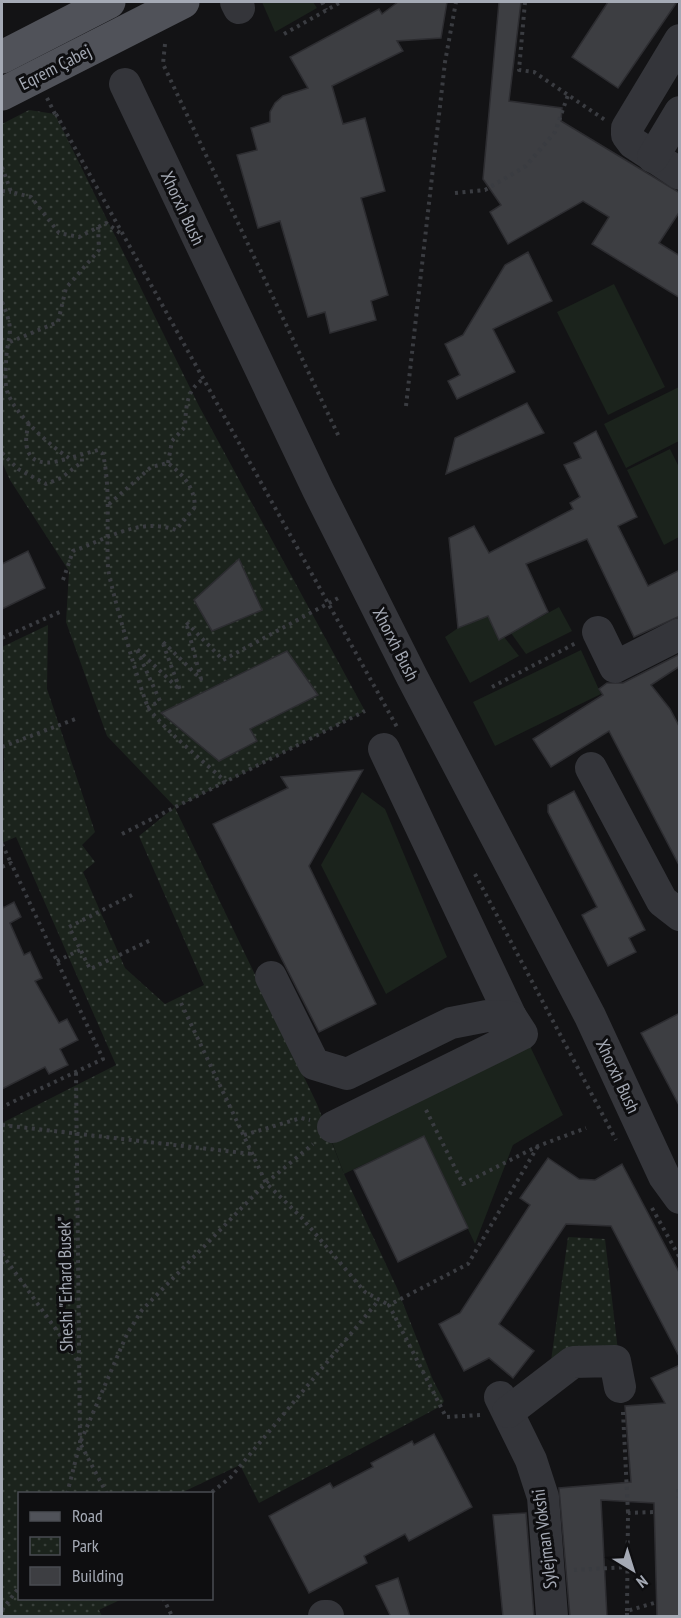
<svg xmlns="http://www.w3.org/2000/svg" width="681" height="1618" font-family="'PT Sans Narrow',sans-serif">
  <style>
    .grass { fill: #1b231c }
    .park { fill: url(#park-dots) }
    .building { fill: #3d3e42; stroke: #2d2d31; stroke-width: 1.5 }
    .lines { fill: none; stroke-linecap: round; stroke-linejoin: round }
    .path { stroke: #3a3c41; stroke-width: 4; stroke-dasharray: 3 4.5; stroke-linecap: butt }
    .minor { stroke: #34353a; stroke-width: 32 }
    .major { stroke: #505259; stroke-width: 33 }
    .labels { text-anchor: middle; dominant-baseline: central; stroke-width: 6; stroke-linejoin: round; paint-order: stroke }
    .street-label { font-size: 18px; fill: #a5aab5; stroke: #0e0e10 }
  </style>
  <defs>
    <pattern id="park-dots" width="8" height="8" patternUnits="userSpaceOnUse" patternTransform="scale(1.5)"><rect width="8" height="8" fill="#1b231c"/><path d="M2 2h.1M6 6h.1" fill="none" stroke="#39403b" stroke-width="1.8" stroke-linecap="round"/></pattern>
  </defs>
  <rect width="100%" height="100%" fill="#131315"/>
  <g class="grass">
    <path d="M262,2H313L317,8L275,32Z"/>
    <path d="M614,284L665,387L608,415L557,312Z"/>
    <path d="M679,387V441L626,468L604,424Z"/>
    <path d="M670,449L679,467V537L664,545L627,470Z"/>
    <path d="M559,607L572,631L526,654L511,633Z"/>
    <path d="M488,616L519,656L470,683L445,637L458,628Z"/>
    <path d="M581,650L601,694L495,746L473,702Z"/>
    <path d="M362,792L385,809L447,957L386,994L321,865Z"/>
    <path d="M529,1044L563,1115L513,1145L475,1244L424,1136L344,1174L332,1142Z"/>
  </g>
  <g class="park">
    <path d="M29,110L55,114L199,406L365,711L175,808L317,1104L344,1174L397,1288L433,1380L444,1401L441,1406L259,1503L240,1465L181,1493L20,1494V1598L122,1599L99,1610L102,1616H2V1123L116,1065L16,837L2,843V776L4,771L2,647L48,625L47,689L95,832L82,845L95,862L83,872L125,968L165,1004L204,985L139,836L175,807L107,736L66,622L69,571L10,480L2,462V124Z"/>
    <path d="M568,1237L605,1239L618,1351L551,1361Z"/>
  </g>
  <g class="building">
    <path d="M398,2H447L441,38L397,41L403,51L332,86L343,124L365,118L385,191L361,198L388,295L371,301L376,320L330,333L325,312L308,317L280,221L258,228L237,155L257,150L251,128L270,122V112L275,103L283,96L308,88L290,57L379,9L382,14Z"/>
    <path d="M499,2H521L509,101L562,108L561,121L680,193V211L659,243L680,256V298L592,244L609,217L583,201L508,244L490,212L501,205L483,179Z"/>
    <path d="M608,2H677L618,88L572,57Z"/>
    <path d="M528,252L552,301L493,329L515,372L457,399L448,381L460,375L445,344L463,335L505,265Z"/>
    <path d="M527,403L544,433L446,474L455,438Z"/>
    <path d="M596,431L637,517L618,526L648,586L680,570V616L634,637L587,539L526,564L548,612L499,640L488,616L458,628L449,538L474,526L489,553L573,509L570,503L580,497L564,465L581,458L574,443Z"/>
    <path d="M28,551L45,588L2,609V564Z"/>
    <path d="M239,559L262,610L212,631L194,600Z"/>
    <path d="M287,651L318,695L250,729L257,741L219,761L161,713Z"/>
    <path d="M680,654V666L651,685L670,709L680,728V867L609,731L551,767L533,739L603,695L599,689L607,683H623Z"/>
    <path d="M363,770L309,866L376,1004L319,1032L213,824L288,788L281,777Z"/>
    <path d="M574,791L645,930L629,938L636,952L608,966L582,915L597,907L548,812V805Z"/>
    <path d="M14,902L21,917L10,923L24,955L30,952L42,978L35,981L59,1023L67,1019L78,1040L60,1049L68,1065L49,1074L45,1067L2,1089V904L3,908Z"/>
    <path d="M680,1013V1107L641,1033Z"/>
    <path d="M424,1136L468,1228L398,1262L354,1170Z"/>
    <path d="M548,1158L579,1179L595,1180L622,1164L680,1274V1358L611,1226L566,1224L499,1324L534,1351L513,1378L489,1358L464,1371L439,1324L460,1313L530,1205L520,1198Z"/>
    <path d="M680,1365V1617H657L654,1503L601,1500L607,1617H570L559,1488L631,1482L625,1406L665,1403L651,1378Z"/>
    <path d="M434,1434L472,1507L409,1541L405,1534L364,1556L367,1563L309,1593L269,1516L330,1483L333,1488L373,1467L371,1463L412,1441L414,1445Z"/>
    <path d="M526,1513L534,1617H503L493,1515Z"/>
    <path d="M398,1578L410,1617H391L376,1586Z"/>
  </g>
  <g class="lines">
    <g class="path">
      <path d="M322,2L326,10"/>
      <path d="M525,2L519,70L534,72L605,120"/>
      <path d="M284,34L341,2"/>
      <path d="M165,44L163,64L340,439"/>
      <path d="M47,98L55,114"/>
      <path d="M56,114L397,727"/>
      <path d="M2,167L11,192L31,197L59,233L79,237L106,223L123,235"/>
      <path d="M2,191L11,192"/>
      <path d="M455,193L485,190L526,166L555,132L568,95"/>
      <path d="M2,302C17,336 6,334 6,366C5,373 5,387 8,394C17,416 49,445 69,458L98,450L103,454C111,491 106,530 108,568C108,579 144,703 149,709C168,733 202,760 226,782"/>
      <path d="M10,342L58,322L66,288L99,250L98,227"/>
      <path d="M406,406L445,62L456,2"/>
      <path d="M29,423C19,458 36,470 69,458"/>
      <path d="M2,453L18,469L46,484L61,478L82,462V456"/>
      <path d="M168,463L172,441L185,427C186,407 186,389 205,378"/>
      <path d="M63,580L73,551C107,539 139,517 176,530L195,507C194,486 184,476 168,463L151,467L107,506"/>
      <path d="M2,638L62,611"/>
      <path d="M492,687L576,643"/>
      <path d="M147,708L160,701L136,648L180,690L162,641L201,679L186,622L223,660L342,596"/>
      <path d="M2,747L78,718"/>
      <path d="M122,834L365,711"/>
      <path d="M2,844L11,863"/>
      <path d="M2,867L11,863L103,1059L2,1107"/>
      <path d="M475,874L616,1140"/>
      <path d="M132,895L69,927L90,969L153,939"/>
      <path d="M57,961L80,950"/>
      <path d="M181,1003L266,1183L301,1217L365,1292L389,1305"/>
      <path d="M426,1110L463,1184L538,1146L586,1128"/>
      <path d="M2,1125L252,1154"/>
      <path d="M244,1135L301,1118L310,1120"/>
      <path d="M652,1208L680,1258"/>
      <path d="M2,1254L80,1363"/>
      <path d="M623,1412L628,1513"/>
      <path d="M480,1415L446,1417L389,1305L468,1264L538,1146"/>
      <path d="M678,1489L679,1498"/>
      <path d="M212,1492L231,1477L379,1300"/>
      <path d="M67,1494L80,1443L76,1072"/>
      <path d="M107,1494L80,1443L127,1334L142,1310L266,1183L313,1144"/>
      <path d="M574,1570L627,1567"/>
      <path d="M163,1598L172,1616"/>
      <path d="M2,1610L20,1586"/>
      <path d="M627,1611L628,1513L654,1512"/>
      <path d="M627,1616V1611L654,1603"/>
    </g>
    <g class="minor">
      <path d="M236,2L239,8"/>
      <path d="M680,40L627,128V135L633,143L680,174"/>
      <path d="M125,84L318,490L412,677L590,1016L664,1176L680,1198"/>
      <path d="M653,157L680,112"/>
      <path d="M598,632L615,667L680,634"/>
      <path d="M384,749L511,1017"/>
      <path d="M591,768L662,901L680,915"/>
      <path d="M271,977L314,1064L347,1074L451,1023L487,1016L511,1017L522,1034L333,1127"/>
      <path d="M500,1397L531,1460L543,1497L552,1616"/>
      <path d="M508,1412L573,1362L615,1361L620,1387"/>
      <path d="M324,1616H328"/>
    </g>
    <g class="major">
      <path d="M2,57L109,2"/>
      <path d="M2,94L183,2"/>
    </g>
  </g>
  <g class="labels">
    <g class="street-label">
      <text transform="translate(55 67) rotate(-27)">Eqrem Çabej</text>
      <text transform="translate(183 208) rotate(65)">Xhorxh Bush</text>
      <text transform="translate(396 644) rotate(63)">Xhorxh Bush</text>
      <text transform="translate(618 1076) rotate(65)">Xhorxh Bush</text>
      <text transform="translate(65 1284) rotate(-91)">Sheshi "Erhard Busek"</text>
      <text transform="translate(544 1539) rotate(-97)">Sylejman Vokshi</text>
    </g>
  </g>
  <rect width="681" height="1618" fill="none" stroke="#a5aab5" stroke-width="6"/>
  <rect x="18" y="1492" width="195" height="108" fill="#0e0e10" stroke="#4a4c52" stroke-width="1.5"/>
  <rect x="30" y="1512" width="30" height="9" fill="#505259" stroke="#4a4c52" stroke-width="1.5"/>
  <text x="72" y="1522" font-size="18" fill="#a5aab5">Road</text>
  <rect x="30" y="1537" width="30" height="18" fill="url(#park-dots)" stroke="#4a4c52" stroke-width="1.5"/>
  <text x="72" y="1552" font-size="18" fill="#a5aab5">Park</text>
  <rect x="30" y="1567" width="30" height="18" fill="#3d3e42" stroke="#4a4c52" stroke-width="1.5"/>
  <text x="72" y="1582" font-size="18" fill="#a5aab5">Building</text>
  <g transform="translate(633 1570) rotate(142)" stroke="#0e0e10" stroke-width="4.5" paint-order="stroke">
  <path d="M0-4.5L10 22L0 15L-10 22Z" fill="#a5aab5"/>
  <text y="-9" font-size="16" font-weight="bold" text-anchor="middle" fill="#a5aab5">N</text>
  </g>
</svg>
